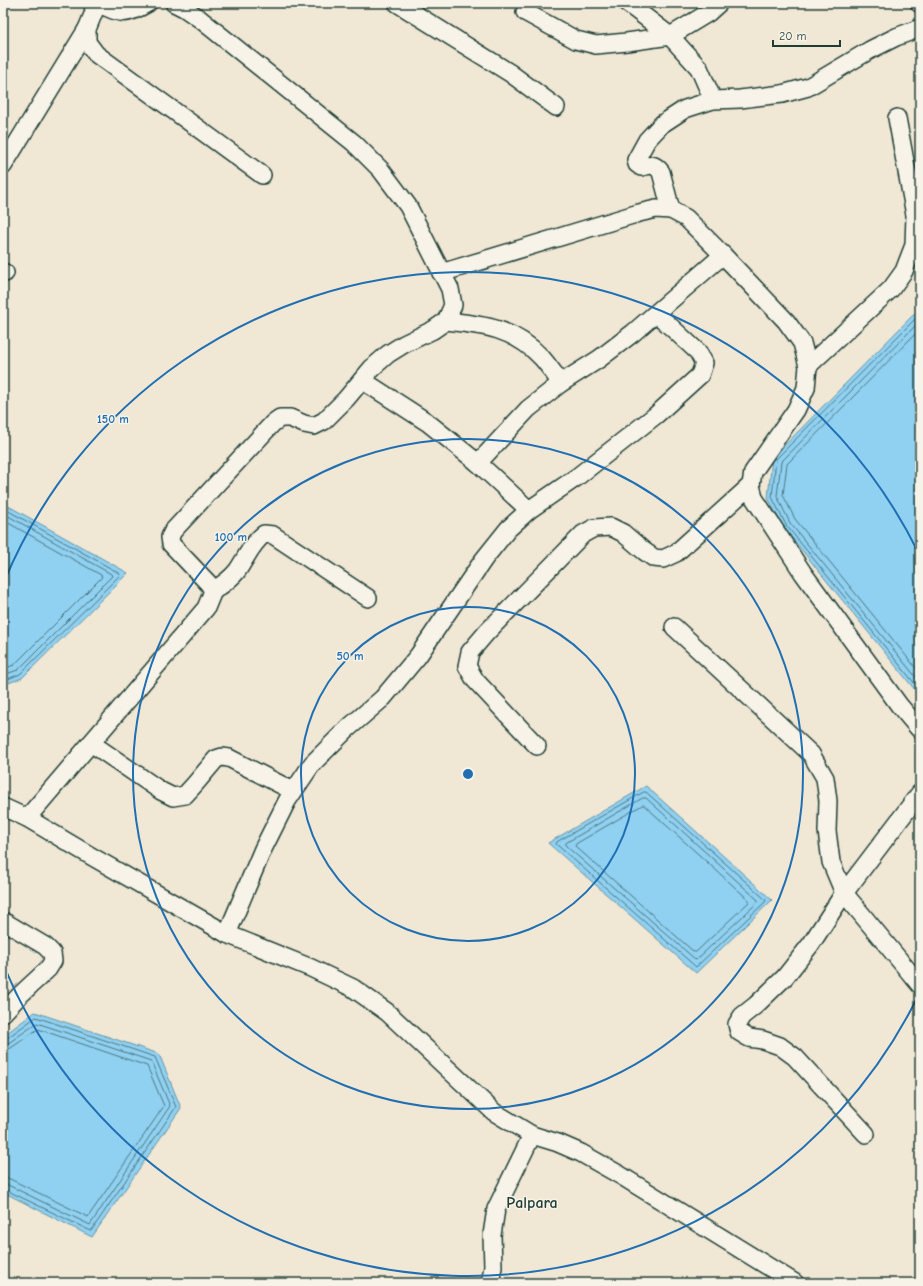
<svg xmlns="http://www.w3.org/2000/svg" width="923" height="1286" font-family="'Comic Neue',sans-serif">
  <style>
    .water { fill: #90d0f1; stroke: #6395a5 }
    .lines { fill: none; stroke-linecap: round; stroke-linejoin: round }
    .shore { stroke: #4c7880; stroke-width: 1 }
    .street-casing { stroke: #1f3d34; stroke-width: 20 }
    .street { stroke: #f7f3e8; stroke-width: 17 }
    .ring { fill: none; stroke: #1f6fb2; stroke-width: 2 }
    .labels { text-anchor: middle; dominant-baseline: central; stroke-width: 3; stroke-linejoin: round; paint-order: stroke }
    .neighbourhood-label { font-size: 16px; font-weight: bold; fill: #1f3d34; stroke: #f7f3e8 }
    .centre { fill: #1f6fb2; stroke: #f7f3e8; stroke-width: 2 }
    .ring-label { font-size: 12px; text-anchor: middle; font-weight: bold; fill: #1f6fb2; stroke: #f7f3e8; stroke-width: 3; stroke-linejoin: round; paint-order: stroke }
  </style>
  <rect width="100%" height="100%" fill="#f0e7d5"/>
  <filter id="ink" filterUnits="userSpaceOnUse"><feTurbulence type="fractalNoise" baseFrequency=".025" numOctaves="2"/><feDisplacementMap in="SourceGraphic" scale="8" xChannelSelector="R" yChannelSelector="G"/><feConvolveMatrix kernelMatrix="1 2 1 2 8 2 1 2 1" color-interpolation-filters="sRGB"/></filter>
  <g filter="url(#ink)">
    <g class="water">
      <path d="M920,308V696L783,527L768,498L772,458Z"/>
      <path d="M3,503L128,573L22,678L3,685Z"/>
      <path d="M646,786L772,900L696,973L548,843Z"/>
      <path d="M35,1012L159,1054L181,1108L92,1237L3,1192V1036Z"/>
    </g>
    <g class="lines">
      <g class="shore">
        <path d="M920,314L776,459L772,497L786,525L920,690"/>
        <path d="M920,321L781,462L777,496L790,523L920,682"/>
        <path d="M920,329L787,464L783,495L795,519L920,673"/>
        <path d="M3,508L119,573L120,575L20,674L3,681"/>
        <path d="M3,513L111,574L112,576L18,670L3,675"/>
        <path d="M3,520L101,575L102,577L14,665L3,669"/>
        <path d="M644,792H646L766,900L765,902L696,967L556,844L557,842Z"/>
        <path d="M643,798H646L758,900V902L696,960L565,845L566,843Z"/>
        <path d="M643,805L645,806L749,900V902L696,952H694L575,846L576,844Z"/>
        <path d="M3,1039L7,1038L36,1017L155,1057L176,1107L91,1231L6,1190L3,1189"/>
        <path d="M3,1044L10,1042L37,1023L151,1061L170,1106L90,1225L8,1185L3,1184"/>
        <path d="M3,1050L11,1048L38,1029L147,1066L164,1106L88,1217L10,1179L3,1178"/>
      </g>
      <g class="street-casing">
        <g id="street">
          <path d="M93,3L94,12L87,29V42L96,54L262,175"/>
          <path d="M97,3C122,14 124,17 148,3"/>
          <path d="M397,3L510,73L556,107"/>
          <path d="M627,3L670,36L699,68L713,100"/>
          <path d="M919,3L920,4"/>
          <path d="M525,12L576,40L596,45L627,42L670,36L708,13L719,3"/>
          <path d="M3,166L87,29"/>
          <path d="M671,210L661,172C654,163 651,165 641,167L637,164L636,160L647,140L662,124L685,109L713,100L740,99L782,94L808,87L870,50L896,37L920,28"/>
          <path d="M3,272L5,273"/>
          <path d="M441,273L639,213L656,209L671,210L686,218L723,255L786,321L802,343L808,366L806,388L796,410L753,472L751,485L754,498L803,573L899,705L920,730"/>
          <path d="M446,321C484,325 514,328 542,358C549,366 555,375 561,383"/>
          <path d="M808,366L891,289L904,271L914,245L915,215L897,118"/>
          <path d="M362,380L427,422L478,463L529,510"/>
          <path d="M478,463L528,409L561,383L599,359L633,333L723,255"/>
          <path d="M213,591C222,585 230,580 237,571C246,558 252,543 264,534L273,535L368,598"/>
          <path d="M674,627L811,754L825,778L828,801L827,831L831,862L844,893L920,985"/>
          <path d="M91,743L161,791L173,797L185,795L195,784L216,759L222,757L229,758L293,791"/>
          <path d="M537,746L475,680L467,666L470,652L487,632L583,534L594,528L611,527L623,533L644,551L654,558L663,559L676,553L751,485"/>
          <path d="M3,807L27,818L91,856L227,934L311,968L353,988L387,1012L494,1112L532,1135L558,1143L581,1153L620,1175L795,1283"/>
          <path d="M27,818L206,608L213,591L209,584L171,544L170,537L173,531L273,423L280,418H290L304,424L314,426L324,421L346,399L372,368L388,354L404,344L433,330L446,321L453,305L450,289L408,206L381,170L354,143L200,19L184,8L174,3"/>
          <path d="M3,921L45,946L52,953L53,961L48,969L20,995L3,1013"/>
          <path d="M227,934L263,849L287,801L312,764L346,730L383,698L418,656L484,559L508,529L529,510L577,477L656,415L700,375L704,363L698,352L657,314"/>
          <path d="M866,1134L795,1057L780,1046L763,1040L749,1038L739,1032L737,1024L742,1016L756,1005L785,977L811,944L844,893L920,793"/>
          <path d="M490,1283L493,1267L492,1235L496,1209L532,1135"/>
        </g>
      </g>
      <use href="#street" class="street"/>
    </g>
  </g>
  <g class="ring">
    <circle cx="468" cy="774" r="167"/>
    <circle cx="468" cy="774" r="335"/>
    <path d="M919 994A502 502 0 0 1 4 966M4 582A502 502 0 0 1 919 554"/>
  </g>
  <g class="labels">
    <g class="neighbourhood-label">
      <text x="532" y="1203">Palpara</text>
    </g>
  </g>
  <circle cx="468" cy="774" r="6" class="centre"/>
  <g class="ring-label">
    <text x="113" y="423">150 m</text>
    <text x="231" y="541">100 m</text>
    <text x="350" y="660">50 m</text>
  </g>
  <rect width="923" height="1286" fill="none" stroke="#f7f3e8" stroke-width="16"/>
  <rect x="8" y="8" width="907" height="1270" fill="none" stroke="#1f3d34" stroke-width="1.5" filter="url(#ink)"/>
  <path d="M773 40v6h67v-6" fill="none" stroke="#1f3d34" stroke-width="2"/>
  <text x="779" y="40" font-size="12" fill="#1f3d34" stroke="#f7f3e8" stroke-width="3" paint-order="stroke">20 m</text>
</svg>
